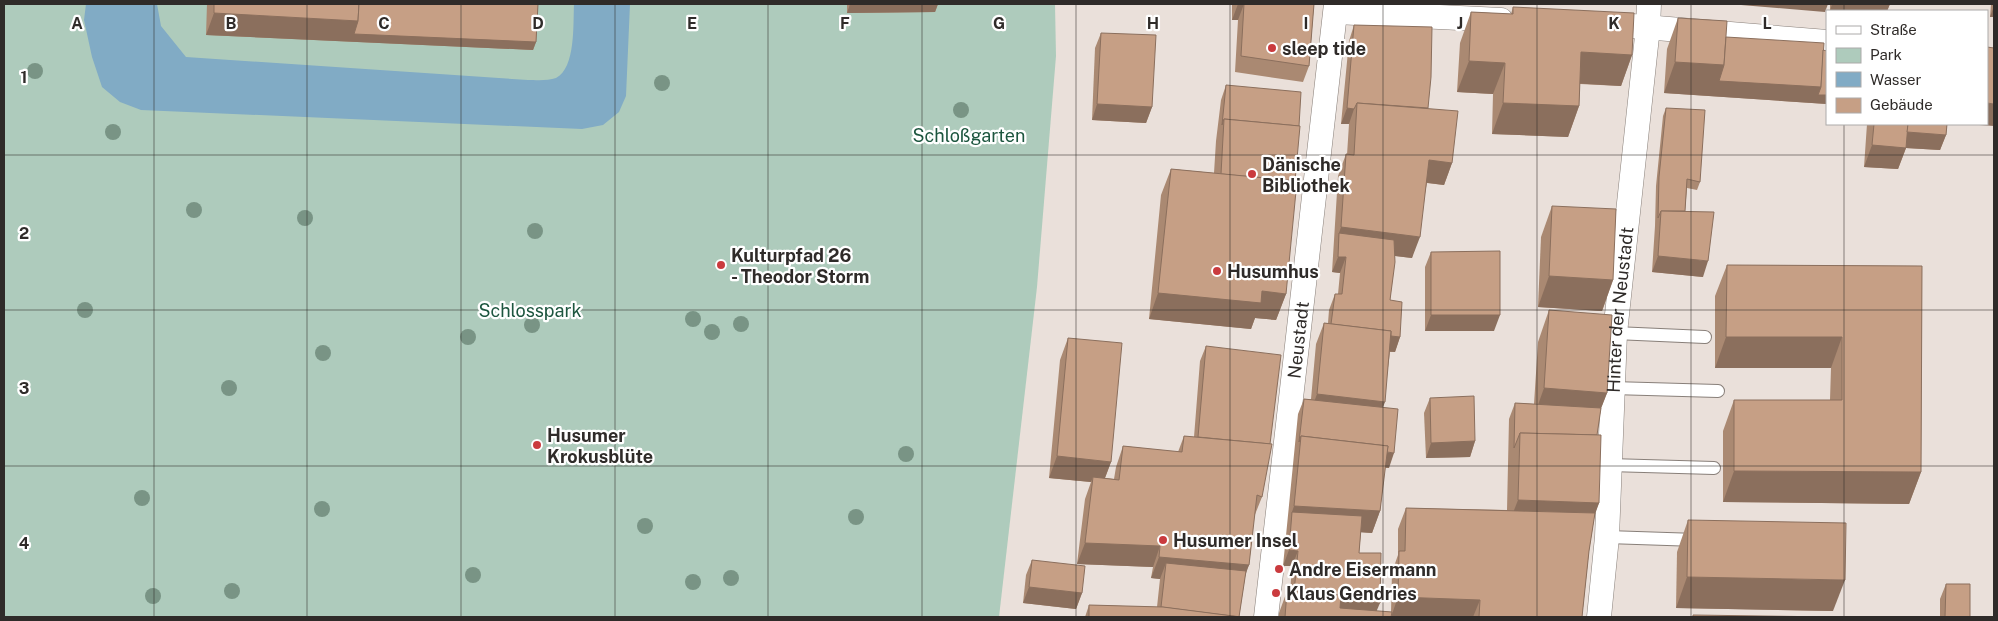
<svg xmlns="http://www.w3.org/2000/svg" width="1998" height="621" font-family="'Public Sans',sans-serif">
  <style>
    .green { fill: #aecbbc }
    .water { fill: #81abc5 }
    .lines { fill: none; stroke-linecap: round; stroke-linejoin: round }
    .service-casing { stroke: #887f79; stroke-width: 14 }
    .minor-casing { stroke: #887f79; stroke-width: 25 }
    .service { stroke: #fff; stroke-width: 12 }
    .minor { stroke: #fff; stroke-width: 24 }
    .tree { fill: #799485 }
    .wall { fill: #aa8972 }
    .shaded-wall { fill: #8b6f5d }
    .building { fill: #c69f85; stroke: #8b6f5d }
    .grid { fill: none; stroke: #2f2b29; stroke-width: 1; stroke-opacity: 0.55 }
    .poi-dot { fill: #ca3b3e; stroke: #fff; stroke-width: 2 }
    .labels { text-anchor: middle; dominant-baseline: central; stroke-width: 4.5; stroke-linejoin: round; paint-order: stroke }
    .poi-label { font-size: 18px; font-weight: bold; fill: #2f2b29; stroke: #fff; text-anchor: start }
    .park-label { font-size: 18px; fill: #1d563f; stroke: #fff }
    .street-label { font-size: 18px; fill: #2f2b29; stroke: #fff }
    .grid-label { font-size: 16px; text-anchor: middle; font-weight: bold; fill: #2f2b29; stroke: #fff; stroke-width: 4.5; stroke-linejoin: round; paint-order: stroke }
  </style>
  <rect width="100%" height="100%" fill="#eae0da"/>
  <path class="green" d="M4,4H1055L1056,56L1037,287L999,617H4Z"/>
  <path class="water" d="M86,4H157L161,26L186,57L528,80C536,80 548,81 556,78C576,68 573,23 574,4H630L626,96L619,112L603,125L582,129L141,110L120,102L102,87L92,57L84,20Z"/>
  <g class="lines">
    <g class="service-casing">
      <g id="service">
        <path d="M1615,333L1705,337"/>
        <path d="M1612,388L1718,391"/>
        <path d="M1609,465L1714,468"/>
        <path d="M1607,537L1697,540"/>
      </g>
    </g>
    <g class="minor-casing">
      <g id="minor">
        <path d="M1336,12L1501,20"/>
        <path d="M1632,26L1827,42"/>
        <path id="s1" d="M1266,617L1336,4"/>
        <path id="s2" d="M1599,617L1607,537L1615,333L1648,27L1649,4"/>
      </g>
    </g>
    <use href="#service" class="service"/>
    <use href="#minor" class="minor"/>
  </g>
  <g class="tree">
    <circle cx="35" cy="71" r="8"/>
    <circle cx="662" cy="83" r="8"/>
    <circle cx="961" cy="110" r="8"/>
    <circle cx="113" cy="132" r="8"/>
    <circle cx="194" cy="210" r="8"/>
    <circle cx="305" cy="218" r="8"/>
    <circle cx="535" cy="231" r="8"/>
    <circle cx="85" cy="310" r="8"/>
    <circle cx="693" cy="319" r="8"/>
    <circle cx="741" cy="324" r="8"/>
    <circle cx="532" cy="325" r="8"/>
    <circle cx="712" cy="332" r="8"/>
    <circle cx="468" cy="337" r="8"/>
    <circle cx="323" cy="353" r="8"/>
    <circle cx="229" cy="388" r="8"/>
    <circle cx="906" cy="454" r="8"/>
    <circle cx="142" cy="498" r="8"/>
    <circle cx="322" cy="509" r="8"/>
    <circle cx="856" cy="517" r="8"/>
    <circle cx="645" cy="526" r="8"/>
    <circle cx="473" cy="575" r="8"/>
    <circle cx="731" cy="578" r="8"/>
    <circle cx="693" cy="582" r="8"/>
    <circle cx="232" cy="591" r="8"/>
    <circle cx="153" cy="596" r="8"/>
  </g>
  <g class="wall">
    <path d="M207,4H538L536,42L533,50L206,35Z"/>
    <path d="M847,4H938L935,12L847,13Z"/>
    <path d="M1232,4H1314L1309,66L1303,82L1235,72L1238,20H1232Z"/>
    <path d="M1830,4H1890L1887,11H1830Z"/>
    <path d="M1991,4H1994V17H1990Z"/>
    <path d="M1513,7L1632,55L1621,86L1580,84L1579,106L1568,137L1492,134L1493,94L1457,92L1460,43L1471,12L1511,14Z"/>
    <path d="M1678,18L1726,37L1827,51V104L1664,93L1667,49Z"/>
    <path d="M1354,25L1428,108L1452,163L1444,185L1427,183L1412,258L1395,256L1390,300L1400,337L1395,352H1390L1383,407L1389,468H1385L1380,511L1372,533L1361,532L1359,553L1377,611L1391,612L1392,572L1398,555V529L1406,508L1507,510L1509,419L1515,403L1534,404L1538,342L1549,310L1607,393L1601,408L1597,435L1599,503L1595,513L1589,551L1582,617H1279V613L1287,591L1290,592L1292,566H1283L1298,414L1304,399H1311L1316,344L1324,323H1328L1329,310L1335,294H1338L1340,273L1332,272L1338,176L1346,154L1347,155L1349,124H1341L1349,41Z"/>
    <path d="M1101,33L1152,107L1146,123L1092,120L1095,48Z"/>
    <path d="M1226,85L1286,294L1276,320L1255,318L1251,329L1149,319L1161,195L1171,169L1214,173L1216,141L1221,100Z"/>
    <path d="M1666,108L1700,182L1697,190L1687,188L1685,211L1703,277L1652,272L1655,226L1656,186L1663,116Z"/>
    <path d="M1867,124H1947L1946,135L1940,150L1906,148L1898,169L1864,167Z"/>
    <path d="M1552,206L1613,280L1602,311L1538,307L1541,237Z"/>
    <path d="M1431,252L1494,331H1425V267Z"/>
    <path d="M1727,265L1922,266L1921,472L1909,504L1723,502V431L1734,400H1830L1831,368H1715V296Z"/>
    <path d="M1068,338L1111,462L1105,478L1114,479L1116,467L1123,446L1178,452L1184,436L1194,437L1200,361L1206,346L1262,497L1254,517L1249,565L1246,571L1239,617H1241H1085L1089,605L1157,607L1160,579L1151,578L1153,567L1077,564L1085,499L1091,482L1049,478L1060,360Z"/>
    <path d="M1430,398L1475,441L1470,457L1426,458L1424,413Z"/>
    <path d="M1688,520L1833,611L1676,608L1677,552Z"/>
    <path d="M1032,560L1082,593L1076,609L1023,603L1026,575Z"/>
    <path d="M1946,584L1970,617H1940V599Z"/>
  </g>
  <g class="shaded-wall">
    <path d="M850,4H938L935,12L847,13Z"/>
    <path d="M1238,4H1244L1238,20H1232Z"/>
    <path d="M1729,4H1828L1825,12Z"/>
    <path d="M1832,4H1890L1887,11H1830Z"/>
    <path d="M1994,6V17H1990Z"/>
    <path d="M214,13L358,21L536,42L533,50L206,35Z"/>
    <path d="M1581,52L1632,55L1621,86L1570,83Z"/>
    <path d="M1469,61L1505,63L1493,94L1457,92Z"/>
    <path d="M1675,62L1724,65L1821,87L1827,95V104L1664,93Z"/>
    <path d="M1503,103L1579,106L1568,137L1492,134Z"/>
    <path d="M1987,103L1994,104V126L1965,124H1987Z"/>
    <path d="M1097,104L1152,107L1146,123L1092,120Z"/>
    <path d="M1347,108L1354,109L1349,124H1341Z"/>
    <path d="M1905,132L1946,135L1940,150L1906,148L1898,169L1864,167L1872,145Z"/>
    <path d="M1429,160L1452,163L1444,185L1421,182Z"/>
    <path d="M1341,227L1420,237L1412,258L1338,249L1339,233L1334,248Z"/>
    <path d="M1658,256L1708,261L1703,277L1652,272Z"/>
    <path d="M1338,257H1346L1340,273L1332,272Z"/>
    <path d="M1549,276L1613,280L1602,311L1538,307Z"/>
    <path d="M1262,291L1286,294L1276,320L1255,318L1251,329L1149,319L1158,293Z"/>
    <path d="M1431,315H1500L1494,331H1425Z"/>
    <path d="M1331,329L1400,337L1395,352L1325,345Z"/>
    <path d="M1726,337H1842L1831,368H1715Z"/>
    <path d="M1544,388L1607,393L1595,424L1533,419Z"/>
    <path d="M1317,394L1385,402L1377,423L1309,416Z"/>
    <path d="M1475,441L1470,457L1426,458L1431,443Z"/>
    <path d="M1301,442L1394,453L1389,468L1299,458Z"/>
    <path d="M1057,456L1111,462L1103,483L1093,477L1091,482L1049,478Z"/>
    <path d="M1734,471L1921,472L1909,504L1723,502Z"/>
    <path d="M1518,500L1599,503L1588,534L1506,531Z"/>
    <path d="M1294,506L1380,511L1372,533L1291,528L1292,512Z"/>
    <path d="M1085,543L1160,546L1153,567L1077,564Z"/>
    <path d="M1289,550L1298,551L1292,566H1283Z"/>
    <path d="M1159,557L1249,565L1241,587L1166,563L1160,579L1151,578Z"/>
    <path d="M1687,577L1845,580L1833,611L1676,608Z"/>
    <path d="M1029,587L1082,593L1076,609L1023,603Z"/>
    <path d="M1398,597L1480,600L1473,617H1391Z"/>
    <path d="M1294,598L1380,603L1374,617Z"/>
  </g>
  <g class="building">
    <path d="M214,4H359L358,21L214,13Z"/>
    <path d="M359,4H538L536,42L354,34L358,21Z"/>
    <path d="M1238,4H1314L1309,66L1241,56L1244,4Z"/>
    <path d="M1513,7L1634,13L1632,55L1581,52L1579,106L1503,103L1505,63L1469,61L1471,12L1513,14Z"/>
    <path d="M1678,18L1727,21L1724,65L1675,62Z"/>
    <path d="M1354,25L1432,27L1431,77L1428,108L1357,103L1354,109L1347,108Z"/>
    <path d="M1101,33L1156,35L1152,107L1097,104Z"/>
    <path d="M1726,37L1824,43L1821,87L1719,81L1724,65Z"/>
    <path d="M1987,47L1994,48V104L1987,103Z"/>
    <path d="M1823,50L1827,51V95H1818L1821,87Z"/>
    <path d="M1226,85L1301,92L1299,126L1224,119L1222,125Z"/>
    <path d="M1357,103L1458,111L1452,163L1429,160L1420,237L1341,227L1346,154L1354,155Z"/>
    <path d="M1666,108L1705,110L1700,182L1687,179L1685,211H1661L1658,218L1659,177Z"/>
    <path d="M1224,119L1300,126L1295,181L1221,174Z"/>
    <path d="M1874,124H1908L1906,148L1872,145Z"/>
    <path d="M1908,124H1947L1946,135L1907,132Z"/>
    <path d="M1171,169L1297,181L1286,294L1262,291L1261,303L1158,293Z"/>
    <path d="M1552,206L1616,209L1613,280L1549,276Z"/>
    <path d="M1661,211L1714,212L1708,261L1658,256Z"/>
    <path d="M1339,233L1394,240L1395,262L1390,300L1402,302L1400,337L1391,336V331L1331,324L1335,294H1342L1346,257H1338Z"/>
    <path d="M1500,251V315H1431V252Z"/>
    <path d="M1727,265L1922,266L1921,472L1734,471V400H1842V337H1726Z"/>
    <path d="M1549,310L1612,315L1607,393L1544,388Z"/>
    <path d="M1324,323L1391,331L1385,402L1317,394Z"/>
    <path d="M1068,338L1122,343L1111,462L1057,456Z"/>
    <path d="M1206,346L1281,355L1270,444L1198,437Z"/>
    <path d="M1474,396L1475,441L1431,443L1430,398Z"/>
    <path d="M1304,399L1398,409L1394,453L1387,452L1388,446L1301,436L1299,442Z"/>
    <path d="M1515,403L1601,408L1597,435L1520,433L1514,448Z"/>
    <path d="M1520,433L1601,435L1599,503L1518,500Z"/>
    <path d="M1184,436L1272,444L1262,497L1257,495L1249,565L1159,557L1160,546L1085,543L1093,477L1119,480L1123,446L1182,452Z"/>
    <path d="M1301,436L1388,446L1380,511L1294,506Z"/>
    <path d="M1406,508L1595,513L1589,551L1582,617H1479L1480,600L1398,597L1399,551H1405Z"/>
    <path d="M1292,512L1362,516L1359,553H1381L1380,603L1340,600L1341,595L1294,592L1298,551L1289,550Z"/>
    <path d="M1688,520L1846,523L1845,580L1687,577Z"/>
    <path d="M1032,560L1085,566L1082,593L1029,587Z"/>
    <path d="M1166,563L1246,571L1239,617L1161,607Z"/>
    <path d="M1946,584H1970V617H1945Z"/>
    <path d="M1287,591L1341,595L1340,608L1392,612L1391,617H1285Z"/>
    <path d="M1089,605L1163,607L1241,617H1089Z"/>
    <path d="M1693,615L1832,617H1693Z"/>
  </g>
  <path class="grid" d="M154,4V617M307,4V617M461,4V617M615,4V617M768,4V617M922,4V617M1076,4V617M1230,4V617M1383,4V617M1537,4V617M1691,4V617M1844,4V11M1844,124V617M4,155H1994M4,310H1994M4,466H1994"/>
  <g class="poi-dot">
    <circle cx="1272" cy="48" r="5"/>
    <circle cx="1252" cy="174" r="5"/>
    <circle cx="721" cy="265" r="5"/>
    <circle cx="1217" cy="271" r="5"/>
    <circle cx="537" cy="445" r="5"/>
    <circle cx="1163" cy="540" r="5"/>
    <circle cx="1279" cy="569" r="5"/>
    <circle cx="1276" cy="593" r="5"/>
  </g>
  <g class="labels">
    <g class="poi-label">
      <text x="1282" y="48">sleep tide</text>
      <text x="1262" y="164">Dänische<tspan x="1262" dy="21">Bibliothek</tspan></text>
      <text x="731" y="255">Kulturpfad 26<tspan x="731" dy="21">- Theodor Storm</tspan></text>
      <text x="1227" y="271">Husumhus</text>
      <text x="547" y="435">Husumer<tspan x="547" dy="21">Krokusblüte</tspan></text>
      <text x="1173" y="540">Husumer Insel</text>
      <text x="1289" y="569">Andre Eisermann</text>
      <text x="1286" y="593">Klaus Gendries</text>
    </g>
    <g class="park-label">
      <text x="969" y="135">Schloßgarten</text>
      <text x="530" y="310">Schlosspark</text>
    </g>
    <g class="street-label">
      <text stroke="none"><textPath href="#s2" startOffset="308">Hinter der Neustadt</textPath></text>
      <text stroke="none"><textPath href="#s1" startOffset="279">Neustadt</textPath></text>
    </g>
  </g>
  <g class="grid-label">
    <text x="77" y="29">A</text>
    <text x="231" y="29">B</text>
    <text x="384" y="29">C</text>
    <text x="538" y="29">D</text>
    <text x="692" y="29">E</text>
    <text x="845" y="29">F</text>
    <text x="999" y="29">G</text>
    <text x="1153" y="29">H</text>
    <text x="1306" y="29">I</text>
    <text x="1460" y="29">J</text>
    <text x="1614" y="29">K</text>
    <text x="1767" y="29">L</text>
    <text x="24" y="83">1</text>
    <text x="24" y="239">2</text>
    <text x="24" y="394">3</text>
    <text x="24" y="549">4</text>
  </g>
  <rect width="1998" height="621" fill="none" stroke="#2f2b29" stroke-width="10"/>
  <rect x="1826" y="10" width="162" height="115" fill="#ffffff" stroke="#acaaa9"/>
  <rect x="1836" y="26" width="25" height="8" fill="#ffffff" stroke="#acaaa9"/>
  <text x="1870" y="35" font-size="15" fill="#2f2b29">Straße</text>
  <rect x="1836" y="48" width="25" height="15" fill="#aecbbc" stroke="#acaaa9"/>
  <text x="1870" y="60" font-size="15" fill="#2f2b29">Park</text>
  <rect x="1836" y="72" width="25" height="15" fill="#81abc5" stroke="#acaaa9"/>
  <text x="1870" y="85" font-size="15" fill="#2f2b29">Wasser</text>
  <rect x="1836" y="98" width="25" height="15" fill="#c69f85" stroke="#acaaa9"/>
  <text x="1870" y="110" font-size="15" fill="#2f2b29">Gebäude</text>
</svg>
